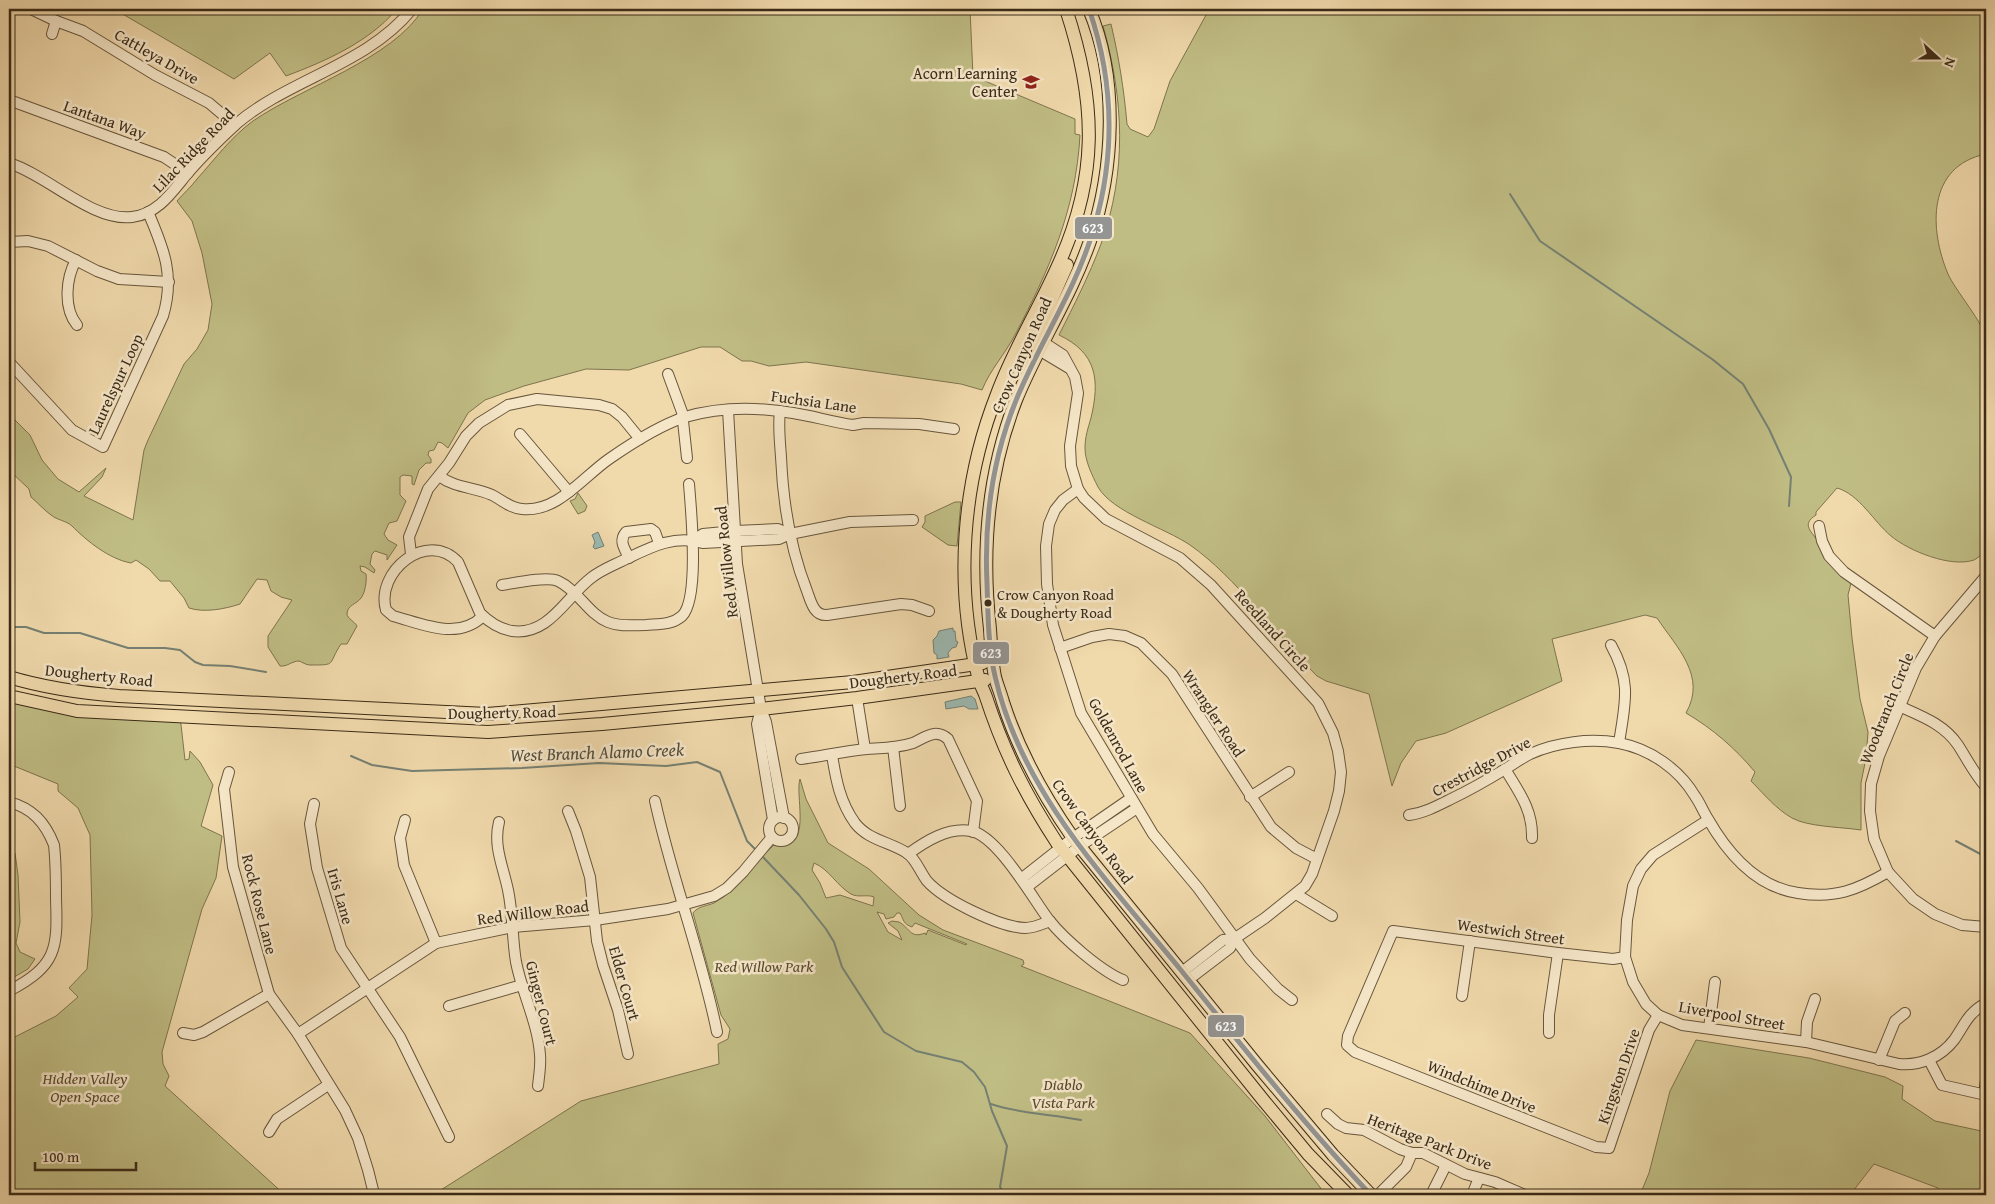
<svg xmlns="http://www.w3.org/2000/svg" width="1995" height="1204" font-family="'Gentium Book Plus',serif">
  <style>
    .green { fill: #c0bd84; stroke: #7e744e; fill-rule: evenodd }
    .water { fill: #9cb9b1; stroke: #758073 }
    .lines { fill: none; stroke-linecap: round; stroke-linejoin: round }
    .stream { stroke: #758073; stroke-width: 2 }
    .minor-casing { stroke: #68563c; stroke-width: 12 }
    .major-casing { stroke: #3b2b17; stroke-width: 14 }
    .minor { stroke: #f5e6c8; stroke-width: 10 }
    .major { stroke: #f0d9ab; stroke-width: 12 }
    .bus-1-casing { stroke: #f5e6c8; stroke-width: 9 }
    .bus-1 { stroke: #949492; stroke-width: 5 }
    .bus-dot { fill: #3b2b17; stroke: #f5e6c8; stroke-width: 2 }
    .labels { text-anchor: middle; dominant-baseline: central; stroke-width: 5; stroke-linejoin: round; paint-order: stroke }
    .bus-label { font-size: 15px; fill: #3b2b17; stroke: #f5e6c8; text-anchor: start }
    .street-label { font-size: 16px; fill: #3b2b17; stroke: #f5e6c8 }
    .poi-label { font-size: 16px; fill: #3b2b17; stroke: #f5e6c8; text-anchor: end }
    .park-label { font-size: 16px; font-style: italic; fill: #56482d; stroke: #f5e6c8 }
    .water-label { font-size: 18px; font-style: italic; fill: #534e3e; stroke: #f5e6c8 }
    .line-badge { stroke: #f5e6c8; stroke-width: 2 }
    .badge-label { font-size: 14px; text-anchor: middle; font-weight: bold; fill: #fff }
  </style>
  <rect width="100%" height="100%" fill="#f0d9ab"/>
  <filter id="stains"><feTurbulence type="fractalNoise" baseFrequency=".004" numOctaves="4"/><feColorMatrix values="0 0 0 0 .2 0 0 0 0 .09 0 0 0 0 .02 0 0 0 .5 -.17"/></filter>
  <radialGradient id="worn" r=".72"><stop offset=".6" stop-color="#630" stop-opacity="0"/><stop offset="1" stop-color="#630" stop-opacity=".3"/></radialGradient>
  <g class="green">
    <path d="M114,9H397C369,42 326,61 286,76L270,53L234,79Z"/>
    <path d="M423,9H970L973,76L1075,119V134L1080,135C1076,210 1049,270 1015,335C1005,354 990,370 982,390L961,384L806,362L769,366L751,361H742L720,347H701L629,370L586,369L524,386L485,400L468,413L448,448L442,443L438,442L434,450L429,451L428,455L431,459V463H426L419,470L414,485L412,484V476L403,475L400,477V495L406,501L397,521L389,523L384,534L388,540L397,545L387,560V555L375,551L372,554L370,564L375,570L374,573L365,567L360,566L361,571L366,574C367,581 365,593 361,598C357,604 347,605 347,614C347,618 355,622 357,626L347,644H341C327,665 338,665 310,665C306,665 302,662 299,661C292,661 287,667 280,666L268,647V636L292,600L281,597L271,591L267,580L257,579L240,604C225,609 204,613 189,608L184,598L170,581H160L149,569L136,560L131,563C109,559 87,541 72,526C67,521 57,520 51,515C44,510 38,503 31,497L29,489L9,470V414L30,435L42,460L58,479L79,492L106,468L102,477L84,496L133,520L144,450L148,440L184,364L197,349L208,330L212,304L202,253L192,221L177,201C183,194 191,187 197,179C215,159 231,137 253,121C302,87 393,59 423,9Z"/>
    <path d="M1208,9H1986V154C1927,166 1929,229 1948,274C1955,290 1985,325 1986,339C1989,361 1986,385 1986,407C1986,455 1986,503 1986,551C1982,554 1978,558 1974,560C1951,568 1909,551 1891,536C1874,522 1859,494 1837,488L1816,512V515C1800,525 1813,532 1818,542C1830,563 1831,566 1851,583L1848,595L1852,638L1860,699L1868,732L1866,758L1861,783V830C1842,827 1808,827 1792,818C1776,809 1764,794 1751,781L1755,772C1735,748 1713,729 1686,713C1707,676 1677,648 1657,618L1645,615L1552,639L1562,681L1446,733L1416,741L1401,763L1392,786L1369,694L1326,681L1317,676C1277,636 1236,577 1190,545C1165,528 1112,512 1098,487C1092,475 1085,461 1085,448C1085,437 1088,428 1091,418C1100,380 1097,353 1059,335C1074,305 1089,276 1101,244C1127,172 1124,100 1103,26L1111,24C1119,58 1124,90 1127,124L1130,129L1148,137L1154,129L1170,81L1206,15Z"/>
    <path d="M578,493L587,506L585,511L578,514L570,501L575,499Z"/>
    <path d="M955,502H961L957,546L948,545L922,527L925,522V516Z"/>
    <path d="M9,696L23,700L180,716L185,760L189,759L190,751L200,762L213,785L201,826L222,836L216,878L202,909L162,1052L163,1064L169,1076L165,1086L285,1195H9V1040L56,1016L78,997L69,988L87,969L92,915L90,835L78,808L58,791V784L9,764Z"/>
    <path d="M800,779L806,799L828,843L869,869L919,915L943,930L1023,960L1024,964L1021,966L1190,1033L1265,1116L1326,1195H433L581,1101L719,1064L718,1044L728,1039L730,1029L721,1015L693,913C698,906 707,906 714,903C740,889 753,863 774,845C778,844 782,846 786,845C810,840 795,795 800,779ZM814,863C829,869 837,886 851,894C858,898 867,894 874,897L873,906L840,895L826,898L820,883L812,870ZM877,912L884,914L886,919L894,917L897,913H900C904,920 903,924 912,927L915,923L967,944L966,945L928,930L926,935L925,933C910,939 910,928 899,922L892,921L888,923L898,931L902,940L888,932Z"/>
    <path d="M9,847L15,853L18,875L20,922L16,943L20,952L35,959L28,969L9,980Z"/>
    <path d="M1696,1040L1809,1058L1885,1077L1903,1086L1902,1099L1935,1121L1986,1132V1195H1938V1188L1874,1164L1850,1195H1640L1649,1173L1670,1091Z"/>
  </g>
  <g class="water">
    <path d="M598,532L604,546L595,549L593,547L595,542L592,535Z"/>
    <path d="M953,628V631H955L956,641L958,642L956,647L952,648L948,653L949,657L937,659V655L934,653L933,640L937,636L939,631Z"/>
    <path d="M971,696L975,699L978,709H969L964,706L946,709L945,702Z"/>
  </g>
  <g class="lines">
    <g class="stream">
      <path d="M1510,194L1540,241L1712,359L1743,384L1769,429L1791,477L1789,506"/>
      <path d="M9,624L13,627H26L44,633H80L128,648H165L180,650L195,662L203,665L230,666L266,672"/>
      <path d="M351,756L372,765L412,771L522,768L599,763L666,766L697,762L720,772L747,841L757,851"/>
      <path d="M1956,841L1986,857"/>
      <path d="M762,856L799,895L826,929L834,942L842,967L884,1032L916,1051L962,1062L974,1072L985,1087L992,1111L1007,1146L1000,1187L1005,1195"/>
      <path d="M991,1104C1020,1114 1051,1114 1081,1120"/>
    </g>
    <g class="minor-casing">
      <g id="minor">
        <path d="M31,9L56,21L83,31L155,75L209,103L235,125"/>
        <path d="M52,34L56,21"/>
        <path d="M9,100L164,157L188,173"/>
        <path d="M9,163C47,175 93,222 132,217C158,214 172,192 187,174C201,157 219,140 235,125C288,79 367,65 412,9"/>
        <path d="M9,242L28,241L48,246L97,271L119,279L169,282"/>
        <path d="M76,260C66,278 63,308 77,325"/>
        <path d="M1043,342L1063,355L1075,377L1078,393L1070,446L1071,466L1078,489L1084,498L1106,519L1180,558L1211,585L1318,703L1333,733L1338,751L1341,772L1339,791L1334,811L1312,874L1305,886L1265,918L1234,939L1223,940L1182,972"/>
        <path d="M1039,350L1069,368"/>
        <path d="M9,362L72,430L103,447L163,316C175,276 164,249 148,212"/>
        <path d="M668,374L682,412L687,458"/>
        <path d="M728,410L737,564L761,709L766,722L784,818"/>
        <path d="M780,411C778,426 780,442 781,457C783,503 790,548 807,591C811,602 814,616 827,615L901,604L912,605L929,611"/>
        <path d="M520,434L569,492"/>
        <path d="M439,476C455,488 474,487 492,495C502,500 510,508 522,509C557,513 583,477 609,459C632,443 658,426 685,417C719,407 758,407 793,413C813,416 832,422 853,425L864,423L919,424L954,429"/>
        <path d="M1078,489L1063,500L1055,510L1049,524L1046,546L1047,584L1053,625L1081,713L1153,834L1198,888L1250,959L1278,989L1292,1000"/>
        <path d="M1819,526L1822,541L1829,556L1844,572L1935,636"/>
        <path d="M693,540L703,534L735,531L778,529L790,534"/>
        <path d="M411,554L409,537L428,489L449,463L466,436L479,423L508,405L537,399L599,405L612,409L622,417L640,439"/>
        <path d="M629,558C625,549 618,541 626,532L651,529L655,532L659,543"/>
        <path d="M1986,576L1935,636L1916,668L1879,756L1871,784L1870,811L1874,839L1888,872L1913,899L1935,914L1962,925L1986,927"/>
        <path d="M502,585C515,583 547,576 558,581C578,590 588,614 608,622C620,627 634,625 646,625C659,624 672,625 682,616C700,598 691,510 689,484"/>
        <path d="M483,616C458,641 423,624 393,616L386,610C375,572 427,529 458,562L480,613C489,622 499,629 512,631C549,636 566,597 591,578C601,570 612,566 624,560C649,548 674,534 703,543L779,539L790,534L850,522L913,520"/>
        <path d="M1611,645C1632,683 1625,703 1619,743"/>
        <path d="M1060,648L1092,637L1109,634L1125,636L1141,643L1172,674L1271,827L1296,848L1317,859"/>
        <path d="M857,698L865,749"/>
        <path d="M1899,706C1921,716 1944,724 1958,745C1967,759 1975,775 1986,787"/>
        <path d="M761,709L757,724L773,820"/>
        <path d="M893,747L900,806"/>
        <path d="M832,755C836,780 840,802 855,823C868,840 890,842 907,853C916,859 920,872 927,881C944,900 999,927 1025,928C1034,928 1042,924 1050,921"/>
        <path d="M801,759C823,756 845,751 867,749C882,748 898,748 913,743C926,737 936,728 948,739L977,801L973,832"/>
        <path d="M1505,769C1519,792 1533,810 1532,838"/>
        <path d="M229,772L224,789L233,867L269,994L298,1034L345,1110L358,1138L368,1170L374,1194"/>
        <path d="M1250,797L1289,772"/>
        <path d="M655,801C672,879 701,953 717,1032"/>
        <path d="M9,802C32,808 45,822 54,845C56,863 56,881 56,899C58,950 56,966 9,991"/>
        <path d="M314,804L310,824L317,868L341,948L400,1037L449,1137"/>
        <path d="M568,811L576,831L590,877L597,941L603,965L618,1010L628,1054"/>
        <path d="M1409,815C1424,813 1437,806 1451,799C1470,790 1489,779 1507,768C1515,763 1522,758 1530,754C1557,742 1590,738 1619,743C1650,749 1679,769 1695,796C1700,803 1703,811 1708,819C1728,854 1756,887 1798,893C1835,899 1857,890 1888,872"/>
        <circle cx="781" cy="829" r="12"/>
        <path d="M405,820L400,838L404,865L436,943"/>
        <path d="M1708,820L1653,855L1641,869L1633,886L1627,920L1625,957L1633,982L1646,1004L1658,1015L1682,1025L1806,1042L1899,1064C1920,1066 1941,1057 1954,1040C1965,1024 1968,1013 1986,1003"/>
        <path d="M499,822C493,846 503,866 508,890C513,913 512,938 516,962C522,993 538,1023 540,1055C541,1065 539,1076 538,1086"/>
        <path d="M908,854C926,841 948,827 971,831C998,836 1033,899 1049,920C1064,939 1101,971 1123,980"/>
        <path d="M1021,879L1073,838L1131,798"/>
        <path d="M1027,887L1080,846L1137,808"/>
        <path d="M1296,894L1332,916"/>
        <path d="M1625,957L1613,959L1558,953L1393,931L1348,1036L1347,1045L1355,1052L1596,1147L1609,1148L1649,1030L1658,1015"/>
        <path d="M1188,980L1230,948L1234,939"/>
        <path d="M1462,996L1470,941"/>
        <path d="M449,1006L522,985"/>
        <path d="M1709,1028L1715,982"/>
        <path d="M183,1033L194,1035L203,1032L269,994"/>
        <path d="M1549,1033V1015L1558,953"/>
        <path d="M298,1034L436,943L513,927L595,920L668,909L714,896L727,888L743,872L772,837"/>
        <path d="M1806,1042L1807,1022L1815,999"/>
        <path d="M1879,1060L1895,1021L1905,1013"/>
        <path d="M1929,1060L1942,1085L1986,1095"/>
        <path d="M1984,1094L1986,1080"/>
        <path d="M1327,1114L1338,1124L1346,1128L1364,1130L1400,1149L1412,1153H1423L1465,1174L1495,1182L1525,1195"/>
        <path d="M269,1132L277,1119L328,1085"/>
        <path d="M1378,1195L1406,1167L1412,1153"/>
        <path d="M1431,1195L1446,1165"/>
        <path d="M1472,1195L1479,1178"/>
      </g>
    </g>
    <g class="major-casing">
      <g id="major">
        <path d="M1066,9C1097,103 1099,179 1056,270C1037,312 1013,351 997,394C962,483 954,587 979,680C981,686 984,691 986,697C1004,752 1025,794 1057,843L1264,1101L1308,1154L1348,1195"/>
        <path d="M1089,9C1119,80 1114,169 1090,241C1071,296 1038,346 1016,400C987,475 981,550 990,629C991,645 992,662 995,677C997,685 1001,694 1003,702C1019,752 1043,795 1073,838L1258,1066L1333,1155L1371,1195"/>
        <path d="M1039,350L1036,345V335L1067,265"/>
        <path d="M9,677C45,688 82,693 119,696L487,714L853,682L983,663"/>
        <path d="M9,696L77,711L488,732L602,724L761,709L857,698L985,680"/>
      </g>
    </g>
    <use href="#minor" class="minor"/>
    <use href="#major" class="major"/>
    <g class="bus-1-casing">
      <path id="bus-1" d="M1089,9C1121,101 1114,195 1073,283C1055,322 1033,359 1017,398C993,456 984,520 987,583C988,613 988,647 995,676C1021,792 1108,881 1180,969C1242,1046 1303,1123 1371,1195"/>
    </g>
    <use href="#bus-1" class="bus-1"/>
  </g>
  <defs>
    <g id="school-bare" transform="scale(1.35)"><path d="M0-5L7-2L0 1L-7-2ZM-4 1L0 2.5L4 1V4Q0 6-4 4Z" fill="#8f2418" stroke="#f5e6c8" stroke-width="2.5" paint-order="stroke"/></g>
  </defs>
  <g fill-rule="evenodd">
    <use href="#school-bare" x="1031" y="82"/>
  </g>
  <circle class="bus-dot" cx="988" cy="603" r="4.5"/>
  <g class="labels">
    <g class="bus-label">
      <text x="997" y="594">Crow Canyon Road<tspan x="997" dy="18">&amp; Dougherty Road</tspan></text>
    </g>
    <g class="street-label">
      <text transform="translate(157 56) rotate(30)">Cattleya Drive</text>
      <text transform="translate(105 119) rotate(20)">Lantana Way</text>
      <text transform="translate(193 150) rotate(-46)">Lilac Ridge Road</text>
      <text transform="translate(1021 355) rotate(-66)">Crow Canyon Road</text>
      <text transform="translate(115 384) rotate(-65)">Laurelspur Loop</text>
      <text transform="translate(814 401) rotate(8)">Fuchsia Lane</text>
      <text transform="translate(726 562) rotate(-96)">Red Willow Road</text>
      <text transform="translate(1273 630) rotate(48)">Reedland Circle</text>
      <text transform="translate(99 675) rotate(6)">Dougherty Road</text>
      <text transform="translate(903 676) rotate(-7)">Dougherty Road</text>
      <text transform="translate(1886 708) rotate(-68)">Woodranch Circle</text>
      <text transform="translate(502 712) rotate(-1)">Dougherty Road</text>
      <text transform="translate(1214 713) rotate(57)">Wrangler Road</text>
      <text transform="translate(1119 745) rotate(61)">Goldenrod Lane</text>
      <text transform="translate(1481 766) rotate(-28)">Crestridge Drive</text>
      <text transform="translate(1093 831) rotate(54)">Crow Canyon Road</text>
      <text transform="translate(341 896) rotate(74)">Iris Lane</text>
      <text transform="translate(260 904) rotate(76)">Rock Rose Lane</text>
      <text transform="translate(533 912) rotate(-7)">Red Willow Road</text>
      <text transform="translate(1511 931) rotate(8)">Westwich Street</text>
      <text transform="translate(625 983) rotate(74)">Elder Court</text>
      <text transform="translate(542 1003) rotate(76)">Ginger Court</text>
      <text transform="translate(1732 1015) rotate(10)">Liverpool Street</text>
      <text transform="translate(1618 1076) rotate(-71)">Kingston Drive</text>
      <text transform="translate(1482 1086) rotate(22)">Windchime Drive</text>
      <text transform="translate(1430 1141) rotate(21)">Heritage Park Drive</text>
    </g>
    <g class="poi-label">
      <text x="1017" y="73">Acorn Learning<tspan x="1017" dy="18">Center</tspan></text>
    </g>
    <g class="park-label">
      <text x="764" y="966">Red Willow Park</text>
      <text x="85" y="1078">Hidden Valley<tspan x="85" dy="18">Open Space</tspan></text>
      <text x="1063" y="1084">Diablo<tspan x="1063" dy="18">Vista Park</tspan></text>
    </g>
    <g class="water-label">
      <text transform="translate(597 752) rotate(-2)">West Branch Alamo Creek</text>
    </g>
  </g>
  <g class="line-badge">
    <rect x="1074" y="216" width="39" height="24" rx="5" fill="#949492"/>
    <rect x="972" y="641" width="38" height="24" rx="5" fill="#949492"/>
    <rect x="1207" y="1014" width="38" height="24" rx="5" fill="#949492"/>
  </g>
  <g class="badge-label">
    <text x="1093" y="233">623</text>
    <text x="991" y="658">623</text>
    <text x="1226" y="1031">623</text>
  </g>
  <rect width="1995" height="1204" fill="none" stroke="#f0d9ab" stroke-width="30"/>
  <rect x="10" y="10" width="1975" height="1184" fill="none" stroke="#3b2b17" stroke-width="2.5"/>
  <rect x="15" y="15" width="1965" height="1174" fill="none" stroke="#3b2b17"/>
  <g transform="translate(1938 58) rotate(111)" stroke="#f5e6c8" stroke-width="4" paint-order="stroke">
  <path d="M0-4L9 19L0 12L-9 19Z" fill="#3b2b17"/>
  <text y="-8" font-size="14" font-weight="bold" text-anchor="middle" fill="#3b2b17">N</text>
  </g>
  <path d="M35 1162v8h101v-8" fill="none" stroke="#3b2b17" stroke-width="2.5"/>
  <text x="42" y="1162" font-size="15" fill="#3b2b17" stroke="#f5e6c8" stroke-width="4" paint-order="stroke">100 m</text>
  <rect width="100%" height="100%" filter="url(#stains)"/>
  <rect width="100%" height="100%" fill="url(#worn)"/>
</svg>
